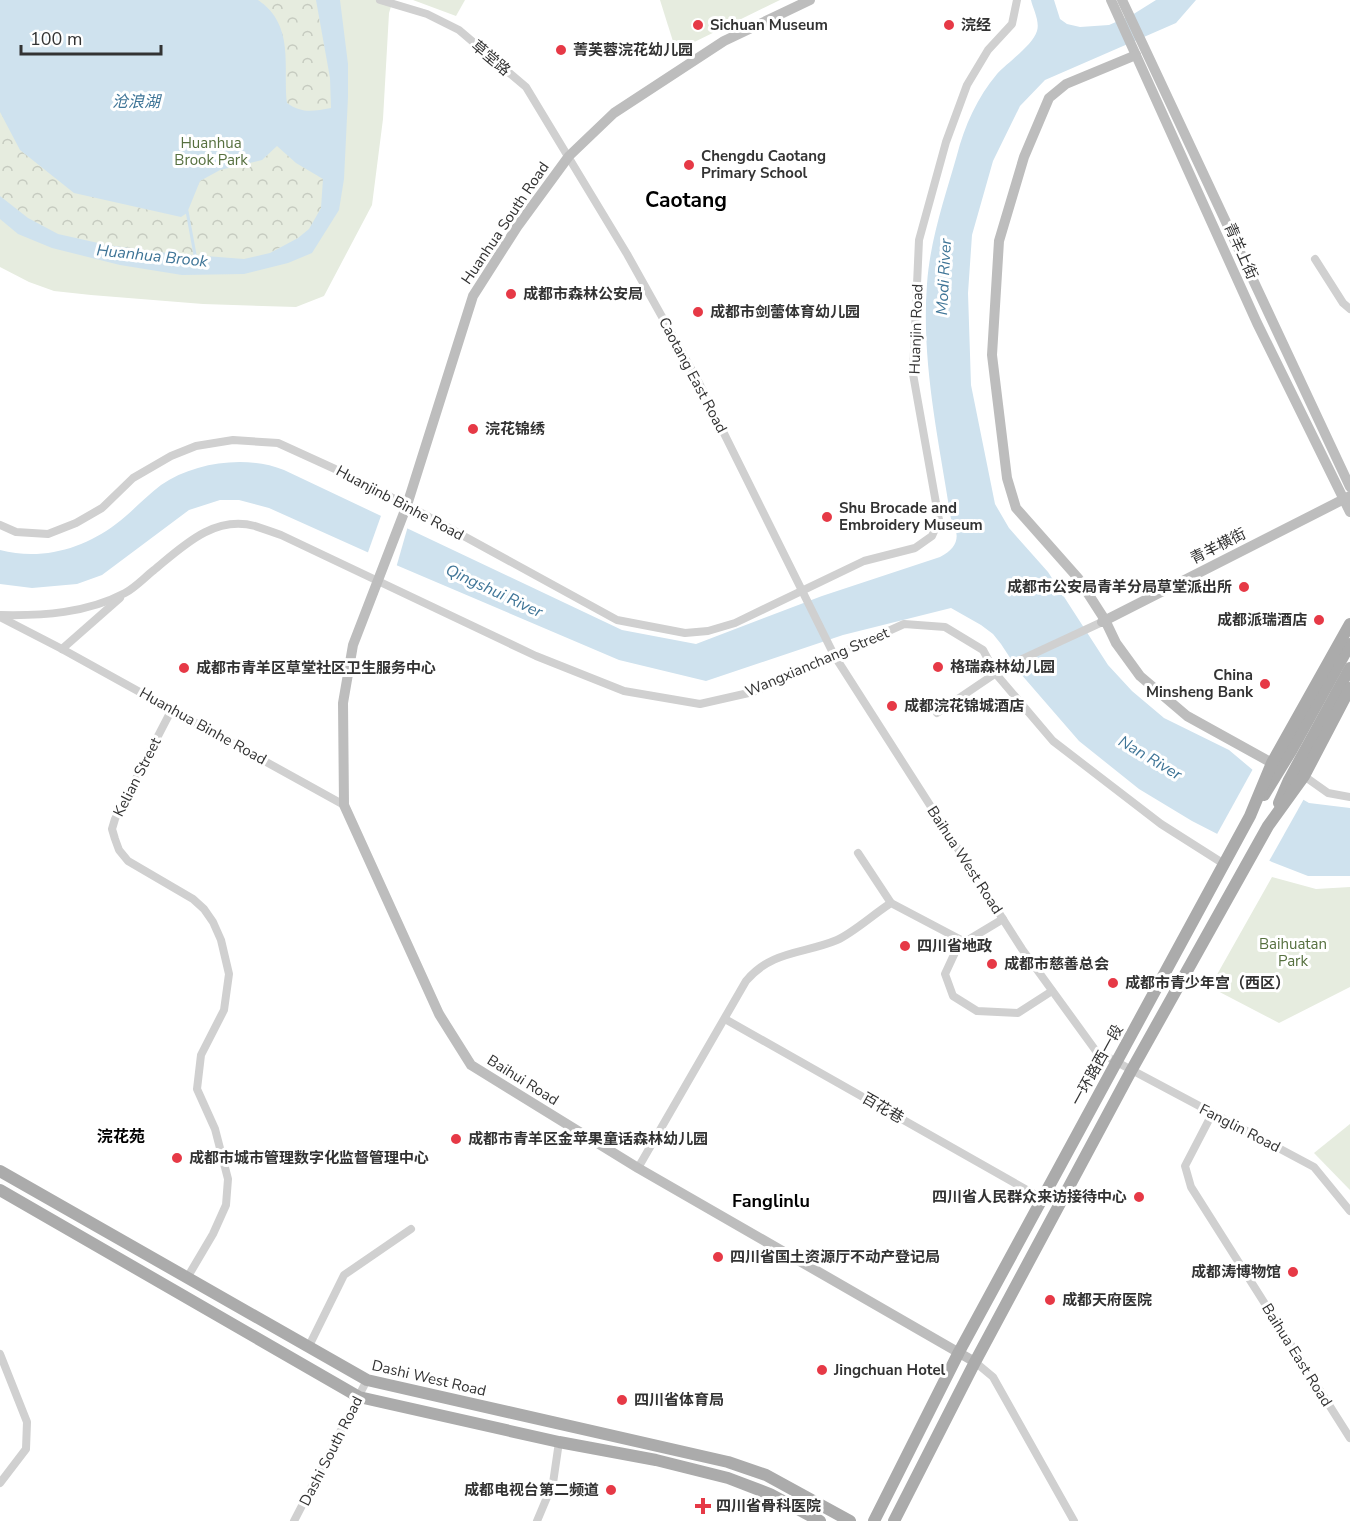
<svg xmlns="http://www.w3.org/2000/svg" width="1350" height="1521" font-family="'Nunito Sans','Noto Sans SC',sans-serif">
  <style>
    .green { fill: #e6ecdf }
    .forest { fill: url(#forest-crowns) }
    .water { fill: #cfe2ee }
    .pier { fill: #fff }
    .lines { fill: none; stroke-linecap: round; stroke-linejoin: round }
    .stream { stroke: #cfe2ee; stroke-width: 3 }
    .street { stroke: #d0d0d0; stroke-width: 8 }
    .secondary { stroke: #bdbdbd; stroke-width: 10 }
    .primary { stroke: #ababab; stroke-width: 12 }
    .poi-dot { fill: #e63946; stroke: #fff; stroke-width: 2 }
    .labels { text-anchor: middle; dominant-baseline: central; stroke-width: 6; stroke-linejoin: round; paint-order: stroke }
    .poi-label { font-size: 15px; font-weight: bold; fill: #333; stroke: #fff; text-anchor: start }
    .street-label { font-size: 15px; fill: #333; stroke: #fff }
    .park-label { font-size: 15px; fill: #56703f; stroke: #fff }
    .water-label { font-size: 16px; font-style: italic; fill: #3f7597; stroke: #fff }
    .neighbourhood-label { font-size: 16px; font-weight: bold; fill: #000; stroke: #fff }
    .quarter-label { font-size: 18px; font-weight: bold; fill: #000; stroke: #fff }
    .district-label { font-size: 21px; font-weight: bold; fill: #000; stroke: #fff }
  </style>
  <defs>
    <pattern id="forest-crowns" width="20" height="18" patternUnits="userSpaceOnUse" patternTransform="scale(1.5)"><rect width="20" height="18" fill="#e6ecdf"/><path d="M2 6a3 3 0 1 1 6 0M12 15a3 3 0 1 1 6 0" fill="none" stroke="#c6cbc0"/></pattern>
  </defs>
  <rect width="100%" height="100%" fill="#fff"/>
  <g class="green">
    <path d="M0,0H393L389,13L383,119L372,205L324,296L296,307L203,304L91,295L54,291L29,282L0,267Z"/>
    <path d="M413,0H465L456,16Z"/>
    <path d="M660,0H780L676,51Z"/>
    <path d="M1272,877L1316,889L1350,887V987L1279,1023L1210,987Z"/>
    <path d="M1350,1124V1190L1314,1153Z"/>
  </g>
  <g class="forest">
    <path d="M258,0H316L330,78L331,108C313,110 302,114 287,103L285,59L286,44L263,4Z"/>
    <path d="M0,112L20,150L74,193L181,217L188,213L200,181L220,170L262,160L277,146L296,163L323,179L321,208L309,229L298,238L269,253L244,259L167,253L107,245L58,234L28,218L0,196Z"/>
  </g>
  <g class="water">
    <path d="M0,0H258C295,25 283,66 287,103C302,114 314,111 331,108L330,78L316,0H340L348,64V97L344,179L339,210L312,253L288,263L244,274L182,275L120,265L52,248L18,234L0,219V196L28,218L58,234L107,245L167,253L244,259L270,253L298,238L309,229L321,208L323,179L296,163L277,146L262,160L220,170L200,181L187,213L181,217L74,193L20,150L0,112Z"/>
    <path d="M1031,0H1054L1060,19L1067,24L1080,27L1109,25L1132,15L1156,0H1196L1176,23L1045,80L1020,106L993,161L972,235L968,293L971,385L995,504L1009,528L1048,572L1108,665L1132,691L1164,718L1229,750L1254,771L1309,803L1350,808V876H1308L1272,862L1192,821L1139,789L1079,741L1020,673L1001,644L993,634L981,625L951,608L843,635L706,681L619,660L396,565L269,508L239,500H220L189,510L102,575L77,584L32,588L0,584V550C41,561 83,549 116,524C132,512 145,497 161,485C195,462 246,455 284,470L622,630L696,644L822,596L940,557C958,548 961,536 951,519C939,441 921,362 927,284C930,240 945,197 957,155C964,127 978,96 997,74C1008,62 1032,46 1037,31C1040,21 1033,9 1031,0Z"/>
  </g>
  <g class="pier">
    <path d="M382,513L408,526L396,568L367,555Z"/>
    <path d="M1254,767L1305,797L1268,863L1216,836Z"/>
  </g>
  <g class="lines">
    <path class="stream" d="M187,211L196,260"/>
    <g class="street">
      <path d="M380,0L427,14L459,30L526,87L627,254L699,383L834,655L1022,949L1096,1051L1314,1167L1350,1211"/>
      <path d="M1315,259L1343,303L1350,309"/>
      <path d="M0,525L16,532L48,534L76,523L102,508L133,478L171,456L196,446L233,440L278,443L335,469L407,505L617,620L685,633L708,631L735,623L864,561L915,548L932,536L939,520L913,374L919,240L946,142L967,85L988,50L1012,24L1017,0"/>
      <path d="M0,615C43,616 87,613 125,593C136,587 145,577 154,570C183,546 214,515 255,526C264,529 273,532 281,535L536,656L624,691L700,704L753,692L904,624L945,627L983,650L996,674L1053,741L1161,824L1224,864"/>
      <path d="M0,617L62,649L344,805"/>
      <path d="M62,649L120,598"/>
      <path d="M172,709L115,819L112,829L115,839L119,850L128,861L193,899L204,909L213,922L221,940L229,974L224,1010L201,1055L197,1089L215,1129L228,1179L226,1205L213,1234L187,1278"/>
      <path d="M937,713L1005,667L1100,623"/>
      <path d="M1304,776L1328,793L1350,797"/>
      <path d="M858,853L891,903"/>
      <path d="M1003,919L958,946L945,974L953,996L977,1011L1018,1013L1052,991"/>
      <path d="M725,1019L1041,1198"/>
      <path d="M1212,1114L1185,1166L1191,1187L1350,1438"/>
      <path d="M638,1168L746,981C772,950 804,954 837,940C853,933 875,913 891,903L965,942"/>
      <path d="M308,1348L344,1275L411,1229"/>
      <path d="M0,1354L27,1422L26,1449L0,1483"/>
      <path d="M975,1362L993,1377L1074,1521"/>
      <path d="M294,1521L367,1380"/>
      <path d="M537,1521L553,1483L559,1442"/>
    </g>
    <g class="secondary">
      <path d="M810,0L724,41L614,113L569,156L517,227L473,296L407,505L353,645L343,703L344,805L439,1014L471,1065L638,1168L975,1362"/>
      <path d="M1111,0L1257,323L1350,512"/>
      <path d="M1122,0L1350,487"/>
      <path d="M1136,55L1066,84L1049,98L1024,157L999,241L992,355L1007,478L1016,508L1078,578L1105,620L1116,643L1140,676L1187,716L1272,763"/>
      <path d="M1102,622L1350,496"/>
    </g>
    <g class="primary">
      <path d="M1264,795L1291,751L1350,644"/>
      <path d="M1279,803L1289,780L1350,668"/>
      <path d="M0,1171L367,1380L728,1462L766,1475L850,1521"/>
      <path d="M0,1190L359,1397L559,1442L656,1460L728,1478L770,1494L820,1521"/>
      <path d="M874,1521L959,1352L1250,816L1272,763L1350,624"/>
      <path d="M894,1521L975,1362L1131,1071L1268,826L1304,776L1350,688"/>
    </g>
  </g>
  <g class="poi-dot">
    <circle cx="698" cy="25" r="6"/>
    <circle cx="949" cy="25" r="6"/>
    <circle cx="561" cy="50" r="6"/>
    <circle cx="689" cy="165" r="6"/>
    <circle cx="511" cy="294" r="6"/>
    <circle cx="698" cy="312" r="6"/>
    <circle cx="473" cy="429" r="6"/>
    <circle cx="827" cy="517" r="6"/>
    <circle cx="1244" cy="587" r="6"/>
    <circle cx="1319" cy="620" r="6"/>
    <circle cx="938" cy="667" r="6"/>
    <circle cx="184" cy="668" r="6"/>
    <circle cx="1265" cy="684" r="6"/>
    <circle cx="892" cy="706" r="6"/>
    <circle cx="905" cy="946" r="6"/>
    <circle cx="992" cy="964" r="6"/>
    <circle cx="1113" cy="983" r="6"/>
    <circle cx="456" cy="1139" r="6"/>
    <circle cx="177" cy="1158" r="6"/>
    <circle cx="1139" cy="1197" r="6"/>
    <circle cx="718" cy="1257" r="6"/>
    <circle cx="1293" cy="1272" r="6"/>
    <circle cx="1050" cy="1300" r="6"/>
    <circle cx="822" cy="1370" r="6"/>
    <circle cx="622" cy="1400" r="6"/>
    <circle cx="611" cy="1490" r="6"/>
    <path d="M700 1497h6v6h6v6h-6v6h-6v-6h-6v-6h6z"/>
  </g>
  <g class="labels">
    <g class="poi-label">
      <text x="710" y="25">Sichuan Museum</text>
      <text x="961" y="25">浣经</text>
      <text x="573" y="50">菁芙蓉浣花幼儿园</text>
      <text x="701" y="156">Chengdu Caotang<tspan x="701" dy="17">Primary School</tspan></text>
      <text x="523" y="294">成都市森林公安局</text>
      <text x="710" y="312">成都市剑蕾体育幼儿园</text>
      <text x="485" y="429">浣花锦绣</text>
      <text x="839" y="508">Shu Brocade and<tspan x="839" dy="17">Embroidery Museum</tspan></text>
      <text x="1232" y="587" text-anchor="end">成都市公安局青羊分局草堂派出所</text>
      <text x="1307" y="620" text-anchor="end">成都派瑞酒店</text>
      <text x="950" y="667">格瑞森林幼儿园</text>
      <text x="196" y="668">成都市青羊区草堂社区卫生服务中心</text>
      <text x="1253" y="675" text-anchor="end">China<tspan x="1253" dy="17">Minsheng Bank</tspan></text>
      <text x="904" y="706">成都浣花锦城酒店</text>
      <text x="917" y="946">四川省地政</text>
      <text x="1004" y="964">成都市慈善总会</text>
      <text x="1125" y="983">成都市青少年宫（西区）</text>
      <text x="468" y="1139">成都市青羊区金苹果童话森林幼儿园</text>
      <text x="189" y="1158">成都市城市管理数字化监督管理中心</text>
      <text x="1127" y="1197" text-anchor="end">四川省人民群众来访接待中心</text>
      <text x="730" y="1257">四川省国土资源厅不动产登记局</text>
      <text x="1281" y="1272" text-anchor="end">成都涛博物馆</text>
      <text x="1062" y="1300">成都天府医院</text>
      <text x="834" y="1370">Jingchuan Hotel</text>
      <text x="634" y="1400">四川省体育局</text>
      <text x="599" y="1490" text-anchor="end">成都电视台第二频道</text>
      <text x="716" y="1506">四川省骨科医院</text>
    </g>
    <g class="street-label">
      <text transform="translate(491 58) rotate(40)">草堂路</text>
      <text transform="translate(505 223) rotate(-56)">Huanhua South Road</text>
      <text transform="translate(1241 251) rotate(66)">青羊上街</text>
      <text transform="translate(916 329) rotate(-88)">Huanjin Road</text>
      <text transform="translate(693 375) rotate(62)">Caotang East Road</text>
      <text transform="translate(400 503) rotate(28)">Huanjinb Binhe Road</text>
      <text transform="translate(1218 546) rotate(-27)">青羊横街</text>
      <text transform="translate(817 662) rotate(-23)">Wangxianchang Street</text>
      <text transform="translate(203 726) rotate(29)">Huanhua Binhe Road</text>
      <text transform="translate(137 777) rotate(-63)">Kelian Street</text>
      <text transform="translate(965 860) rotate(57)">Baihua West Road</text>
      <text transform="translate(1097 1065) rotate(-61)">一环路西一段</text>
      <text transform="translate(523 1080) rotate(32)">Baihui Road</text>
      <text transform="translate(883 1108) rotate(30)">百花巷</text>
      <text transform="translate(1240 1128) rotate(27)">Fanglin Road</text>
      <text transform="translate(1297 1355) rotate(58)">Baihua East Road</text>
      <text transform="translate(429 1378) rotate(13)">Dashi West Road</text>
      <text transform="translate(331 1451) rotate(-63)">Dashi South Road</text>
    </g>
    <g class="park-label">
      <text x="211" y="143">Huanhua<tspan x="211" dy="17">Brook Park</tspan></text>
      <text x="1293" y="944">Baihuatan<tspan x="1293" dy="17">Park</tspan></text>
    </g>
    <g class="water-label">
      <text x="136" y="102">沧浪湖</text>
      <text transform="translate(152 256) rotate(6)">Huanhua Brook</text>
      <text transform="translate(944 277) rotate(-87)">Modi River</text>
      <text transform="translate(494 591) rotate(25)">Qingshui River</text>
      <text transform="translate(1150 758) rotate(31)">Nan River</text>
    </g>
    <g class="neighbourhood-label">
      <text x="121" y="1137">浣花苑</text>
    </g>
    <g class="quarter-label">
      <text x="771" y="1201">Fanglinlu</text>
    </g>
    <g class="district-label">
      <text x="686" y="200">Caotang</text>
    </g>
  </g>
  <path d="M21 45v9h140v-9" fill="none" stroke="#333333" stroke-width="3"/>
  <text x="30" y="45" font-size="18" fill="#333333" stroke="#ffffff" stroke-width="4.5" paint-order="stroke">100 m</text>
</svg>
